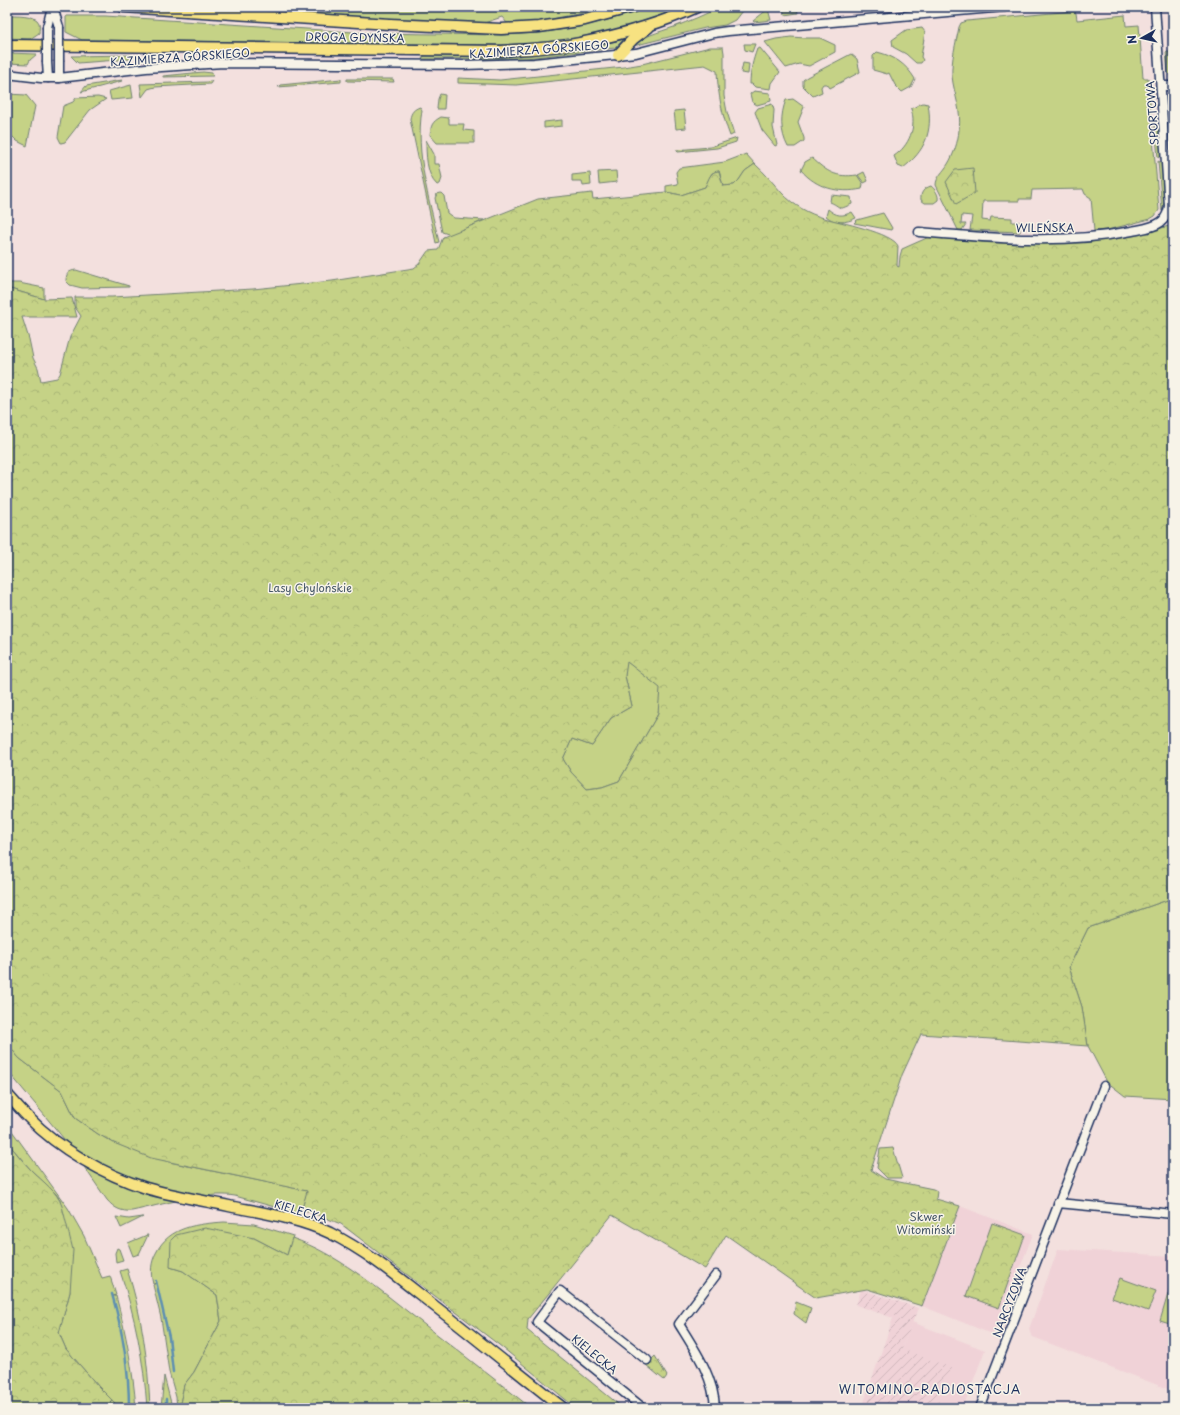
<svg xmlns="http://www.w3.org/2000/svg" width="1180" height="1415" font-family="'Playpen Sans',sans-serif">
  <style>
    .built { fill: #f0d2d7 }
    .industrial { fill: url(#industrial-furrows) }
    .green { fill: #c5d286; stroke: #708072 }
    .forest { fill: url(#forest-crowns); stroke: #708072; fill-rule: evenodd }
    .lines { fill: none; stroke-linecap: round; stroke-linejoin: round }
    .stream { stroke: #5d8fb2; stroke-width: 2.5 }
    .minor-casing { stroke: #1b2f5e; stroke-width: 11 }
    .major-casing { stroke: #1b2f5e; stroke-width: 13 }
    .minor { stroke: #f7f3e8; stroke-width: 8 }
    .major { stroke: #f7e281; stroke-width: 10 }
    .minor-bridge-casing { stroke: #1b2f5e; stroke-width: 11; stroke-linecap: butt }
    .minor-bridge { stroke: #f7f3e8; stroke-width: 8 }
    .labels { text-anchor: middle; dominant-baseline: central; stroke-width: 3; stroke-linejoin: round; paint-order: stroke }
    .street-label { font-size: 11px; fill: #1b2f5e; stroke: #f7f3e8 }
    .park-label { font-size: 11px; fill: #465868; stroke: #f7f3e8 }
    .neighbourhood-label { font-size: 12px; letter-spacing: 1px; fill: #1b2f5e; stroke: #f7f3e8 }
  </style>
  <defs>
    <pattern id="industrial-furrows" width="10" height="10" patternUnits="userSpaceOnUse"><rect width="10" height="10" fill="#f0d2d7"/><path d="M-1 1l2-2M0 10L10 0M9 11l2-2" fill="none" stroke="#cdb5bb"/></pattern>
    <pattern id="forest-crowns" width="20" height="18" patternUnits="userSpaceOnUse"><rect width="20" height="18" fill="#c5d286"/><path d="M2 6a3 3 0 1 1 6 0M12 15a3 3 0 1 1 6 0" fill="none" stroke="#a9b576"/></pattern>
  </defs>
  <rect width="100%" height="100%" fill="#f3e0de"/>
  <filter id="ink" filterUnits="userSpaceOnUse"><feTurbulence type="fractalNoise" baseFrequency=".025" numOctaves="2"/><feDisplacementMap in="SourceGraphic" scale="8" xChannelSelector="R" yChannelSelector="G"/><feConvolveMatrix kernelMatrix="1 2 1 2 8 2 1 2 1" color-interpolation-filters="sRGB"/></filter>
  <g filter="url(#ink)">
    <g class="built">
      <path d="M960,1206L1033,1234L994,1335L922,1306Z"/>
      <path d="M1058,1249L1173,1256V1391L1033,1337L1031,1335L1029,1329Z"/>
      <path d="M912,1322L985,1350L963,1408H938V1403L902,1349Z"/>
    </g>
    <path class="industrial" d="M861,1290H864L918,1308L902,1349L952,1368L938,1403V1408H862L893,1318L856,1305Z"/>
    <g class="green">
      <path d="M217,7H614L536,22L507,23L502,17L481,24L426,22Z"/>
      <path d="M651,7H682C622,32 567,42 502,45L82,40L66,32V16H105L369,33L503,35L538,33L580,27L615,18Z"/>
      <path d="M719,7H745L735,20L725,25L705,28L629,47C641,37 659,32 674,27C689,21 705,15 719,7Z"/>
      <path d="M768,9L771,20L754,22L753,21Z"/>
      <path d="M1073,11L1076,13L1077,20L1125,15L1126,26L1139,25L1143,78H1148L1159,210L1155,216L1150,219L1107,230L1094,231L1091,198L1085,194L1083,189L1032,190L1031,199H1019V201H983L982,220L990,221L991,217L1012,218V222H1020V232L970,230L972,216L962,215L961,224H966L962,230H958L936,185C936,177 944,171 948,164C954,154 958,142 959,130C962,110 954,95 952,76C951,60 956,43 959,27L961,23L967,21Z"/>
      <path d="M7,15C15,15 36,14 39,23C40,26 39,30 39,33L30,39L7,38Z"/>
      <path d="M922,28L925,32L921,57L923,60L921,63H916L906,54L893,47L892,40L906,30Z"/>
      <path d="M791,37L805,38H820L835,45V52L809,66L799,64L786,68L765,42L776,39Z"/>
      <path d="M624,39L615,48L526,58L422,59L424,56L530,55L590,47Z"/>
      <path d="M744,44H755L752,52L745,50Z"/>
      <path d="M710,47H723L724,53V96L727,112L734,134L730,136C722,115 718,94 717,71L705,65L516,85L458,83V78L500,80L624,67L642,64Z"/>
      <path d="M760,48L780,72L772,83L771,89L755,87L752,84H750C750,71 753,60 757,49Z"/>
      <path d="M877,52C894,56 906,64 915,79L911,87L902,92L895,85L889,73L887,74L873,70V56Z"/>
      <path d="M1166,52H1170L1172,75L1173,77L1170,76L1168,72Z"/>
      <path d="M7,53L37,54L30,60L28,64L7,63Z"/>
      <path d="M851,54L857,59L860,72L830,88L827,84H823L821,87L822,92L813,96L803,86V80L807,77Z"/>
      <path d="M131,55V59L78,63L71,56Z"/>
      <path d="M743,63L749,64L748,74L741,73Z"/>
      <path d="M203,72L212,73L213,76L163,77V76Z"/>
      <path d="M341,79V82L278,87L280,85Z"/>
      <path d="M347,79H393L394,82L347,81Z"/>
      <path d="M122,80V81L81,92L86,86Z"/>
      <path d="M209,81H212L210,84L155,87L148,89L142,97L140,84L208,82Z"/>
      <path d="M131,85L133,98L111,100L109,91Z"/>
      <path d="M754,91L770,93L771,101L757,105L752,102L750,94Z"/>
      <path d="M7,94L26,95L35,106L27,146L17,141L7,131Z"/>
      <path d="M440,94L445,95L444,109H437L438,99Z"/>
      <path d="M98,97L106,99L90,110L65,142L61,143L58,137L63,106L73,102L76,98Z"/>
      <path d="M793,99L804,107L798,122L804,138V141L795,147H788C780,132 780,115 786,100Z"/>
      <path d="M923,103L928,104C933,132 925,151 903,168L898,166L894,156C909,146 917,127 911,109L920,104Z"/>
      <path d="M772,104L774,110L773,127L777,145L775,146L762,130L755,112L758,108Z"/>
      <path d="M420,107L422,110C415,153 429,199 439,242L436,243L410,119C411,112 414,109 420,107Z"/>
      <path d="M684,110L686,128L676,129L674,111Z"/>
      <path d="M441,117L449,118V124H464L463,130L474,131V143H437L430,135C431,125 432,122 441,117Z"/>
      <path d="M562,120V126L544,128V122Z"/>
      <path d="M1155,126H1158L1159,127L1161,156L1158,158Z"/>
      <path d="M737,138L736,142L733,143L717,148L678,152L676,150L710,147Z"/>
      <path d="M426,140L434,154V164H439L442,178L440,184L437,185C426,175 426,153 426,140Z"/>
      <path d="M746,154L755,164L745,171L739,180L734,185L723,186L719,171L712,173L705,187L681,195L666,192V186L678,184L676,172L679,168L725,162Z"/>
      <path d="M812,158C827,172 836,178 857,175L863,184L862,189C839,194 816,188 801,170L805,162Z"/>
      <path d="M1158,161L1162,163L1164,202L1162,211Z"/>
      <path d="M616,171L617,182L599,184L598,172Z"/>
      <path d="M864,172L868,181L864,183L858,175Z"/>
      <path d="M590,173L591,185L583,186L582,181H572V175Z"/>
      <path d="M931,186C935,189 939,195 938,200L934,203H925L921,200C920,193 924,188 931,186Z"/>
      <path d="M441,193L444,196L447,213L454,218L484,220L451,235L442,232L435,198L437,194Z"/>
      <path d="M831,195L851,197L852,204C836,211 844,208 830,202Z"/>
      <path d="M828,209C836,216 842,217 852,212L856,218C846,223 835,224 826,216Z"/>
      <path d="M883,213L892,228L891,230L854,223L857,220Z"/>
      <path d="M76,270L129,286V287L82,288L70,285L66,281C66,273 69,271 76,270Z"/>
      <path d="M7,283H19L44,288V299L7,288Z"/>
      <path d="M626,661L661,688L658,714L619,781L602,787L587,789L571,772L563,759L572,739L592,746L611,718L632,706L625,676Z"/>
      <path d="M1173,898V1099L1125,1096L1107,1082L1088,1046L1082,1007L1069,967L1088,928Z"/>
      <path d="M7,1043L19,1058L62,1091L75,1118L98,1134L114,1143L169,1162L308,1191L300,1214L235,1196C208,1191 160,1205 132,1211C121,1212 114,1208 107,1200L69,1145L7,1070Z"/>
      <path d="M7,1124L68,1208L84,1236L102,1278L110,1276L116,1295L113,1296H116C126,1333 133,1370 136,1408H120L98,1386L66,1349L59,1333L70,1292L60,1200L56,1194L30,1169L7,1142Z"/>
      <path d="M116,1217L129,1219L143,1217L121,1228Z"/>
      <path d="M224,1222L254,1224L293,1236L287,1255L254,1238L170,1267L183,1271L217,1295L221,1321L194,1372L184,1385L179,1408H177L176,1397L169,1372L161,1318L153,1285L156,1283L153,1284C150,1273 151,1262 156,1253C169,1226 198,1224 224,1222Z"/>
      <path d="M147,1235H148L139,1254L133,1256L128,1243Z"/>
      <path d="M117,1248L119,1249L123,1260L116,1262L115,1253Z"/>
      <path d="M127,1269C142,1314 148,1360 150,1408H147C144,1362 135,1315 120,1271Z"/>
      <path d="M1173,1277V1325L1160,1321Z"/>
      <path d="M1120,1278L1156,1291L1148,1311L1112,1298Z"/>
      <path d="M164,1376L171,1403L167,1404H171V1408H161Z"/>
    </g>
    <g class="forest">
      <path d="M782,7H797L798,13L785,15Z"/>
      <path d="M755,164C765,173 773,183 782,193C793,205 809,214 824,218C839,222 893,233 898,246L897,266L899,267L900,256L902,249L929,237L993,243L1091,242L1150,231L1173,225V898L1088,928L1069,967L1082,1007L1088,1046L921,1034L902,1075L871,1170L885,1179L933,1189L937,1191L936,1199L960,1206L922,1306L867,1289L816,1298L726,1235L705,1269L612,1215L528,1319L527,1330L623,1408H576L503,1348L341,1224L302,1209L307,1191L151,1158L114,1143L98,1134L75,1118L62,1091L19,1058L7,1043V288L44,299L72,298L77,317H22L29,339L33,358L38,368L41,381L57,378L60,374L70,337L81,316L75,307V297H112L253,289L332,281L414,268L419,264L428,251L438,250L443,237L538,199L592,193L593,199L666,192L681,195L705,187C709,179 710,171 719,171L723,186L734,185L739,180L745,171ZM627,662L660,688L658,714L619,781L602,787L587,789L571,772L563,759L572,739L592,746L611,718L632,706L625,676Z"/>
      <path d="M973,168L975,193L956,204L946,182L955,170Z"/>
      <path d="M7,1142C15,1151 23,1162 32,1171C43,1182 57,1191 62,1206L73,1250L70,1292L59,1333L66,1349L98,1386L120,1408H7Z"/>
      <path d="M893,1148L902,1178H887L877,1168L880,1149Z"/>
      <path d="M992,1223L1025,1235L999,1308L966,1296Z"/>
      <path d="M205,1228L254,1238L287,1255L292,1238C337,1254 375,1286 412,1315C452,1346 492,1377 531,1408H179L184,1385L194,1372L221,1321L217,1295L183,1271L170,1267L171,1240L176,1235Z"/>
      <path d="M796,1302L811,1308L806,1323L794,1314Z"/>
      <path d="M655,1356L667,1376L664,1380L646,1365Z"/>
    </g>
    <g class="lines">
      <g class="stream">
        <path d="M156,1281L169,1337L173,1372"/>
        <path d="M112,1294C123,1332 129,1369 129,1408"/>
        <path d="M166,1408V1399"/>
      </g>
      <g class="minor-casing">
        <g id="minor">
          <path d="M53,7L59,27"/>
          <path d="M47,27L52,7"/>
          <path d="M47,62L48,78"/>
          <path d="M59,62V78"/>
          <path d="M7,74L41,78H59L146,68L223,63L463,65L534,63L636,53L714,33L728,31L1005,7"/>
          <path d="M1161,86H1173"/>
          <path d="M919,232C990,238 1062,245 1132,231C1142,229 1153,228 1161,222C1166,218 1168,213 1169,206L1155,7"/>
          <path d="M1058,1203L1173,1214"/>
          <path d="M643,1408L537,1322L560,1291L647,1360"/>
          <path d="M715,1408C714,1377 695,1350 679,1324L716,1275"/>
          <path d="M980,1408L1104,1086"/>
        </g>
      </g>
      <g class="major-casing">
        <g id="major">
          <path d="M123,7L390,24L501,29L539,27L585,20L633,7"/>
          <path d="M7,45L502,51C528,49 555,48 580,43C620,35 660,24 697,7"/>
          <path d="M618,55L633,39L649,27"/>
          <path d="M7,1094C14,1102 21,1110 29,1118C59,1149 105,1175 146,1188C173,1196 201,1200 229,1206C263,1213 298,1218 330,1233C368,1252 399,1278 432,1304C476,1338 519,1374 563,1408"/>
        </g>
      </g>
      <use href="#minor" class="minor"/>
      <use href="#major" class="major"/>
      <g class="minor-bridge-casing">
        <g id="minor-bridge">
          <path d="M47,27V62"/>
          <path d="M59,62V27"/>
        </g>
      </g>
      <use href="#minor-bridge" class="minor-bridge"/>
    </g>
  </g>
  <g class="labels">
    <g class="street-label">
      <text transform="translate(355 37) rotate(1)">DROGA GDYŃSKA</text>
      <text transform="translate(539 49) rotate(-4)">KAZIMIERZA GÓRSKIEGO</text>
      <text transform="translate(180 57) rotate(-4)">KAZIMIERZA GÓRSKIEGO</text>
      <text transform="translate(1152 113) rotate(-94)">SPORTOWA</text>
      <text x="1045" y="227">WILEŃSKA</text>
      <text transform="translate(301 1211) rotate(17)">KIELECKA</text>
      <text transform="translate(1009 1302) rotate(-69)">NARCYZOWA</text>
      <text transform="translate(595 1354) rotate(39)">KIELECKA</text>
    </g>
    <g class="park-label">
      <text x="310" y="587">Lasy Chylońskie</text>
      <text x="926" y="1216">Skwer<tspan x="926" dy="13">Witomiński</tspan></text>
    </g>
    <g class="neighbourhood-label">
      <text x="930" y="1389">WITOMINO-RADIOSTACJA</text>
    </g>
  </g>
  <rect width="1180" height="1415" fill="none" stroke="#f7f3e8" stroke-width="24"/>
  <rect x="12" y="12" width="1156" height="1391" fill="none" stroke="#1b2f5e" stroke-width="1.5" filter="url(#ink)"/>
  <g transform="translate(1142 38) rotate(262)" stroke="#f7f3e8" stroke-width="3" paint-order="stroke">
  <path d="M0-3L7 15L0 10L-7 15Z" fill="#1b2f5e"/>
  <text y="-6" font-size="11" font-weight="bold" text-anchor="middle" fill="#1b2f5e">N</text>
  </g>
</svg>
